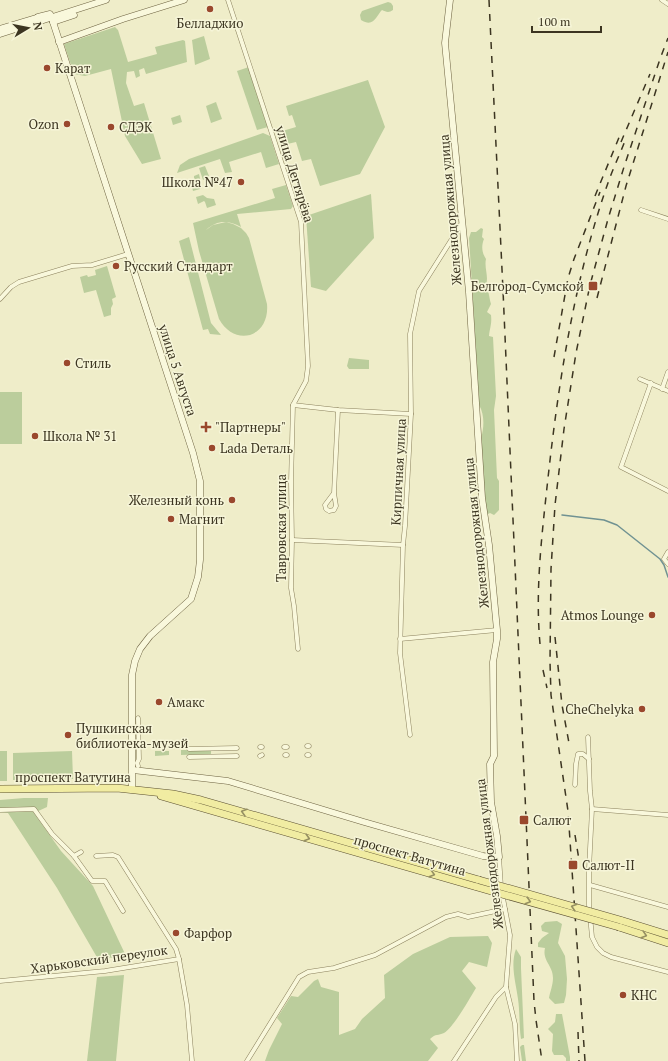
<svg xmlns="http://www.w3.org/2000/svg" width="668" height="1061" font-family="'PT Serif',serif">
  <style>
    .green { fill: #bbcd9c }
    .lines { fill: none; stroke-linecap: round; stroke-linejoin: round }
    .stream { stroke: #709292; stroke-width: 1.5 }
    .street-casing { stroke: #8b815d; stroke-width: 5 }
    .secondary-casing { stroke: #6d6240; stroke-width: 7 }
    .primary-casing { stroke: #594e31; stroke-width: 8 }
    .street { stroke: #f9f8dc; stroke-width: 4 }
    .secondary { stroke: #f9f8dc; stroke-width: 6 }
    .primary { stroke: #f1eca2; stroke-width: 7 }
    .rail { stroke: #3c3521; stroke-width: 1.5; stroke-dasharray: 7 7; stroke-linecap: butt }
    .primary-bridge-casing { stroke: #594e31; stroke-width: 8; stroke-linecap: butt }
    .primary-bridge { stroke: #f1eca2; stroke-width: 7 }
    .oneway { stroke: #969062 }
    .poi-dot { fill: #9a482d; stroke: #f6f5d8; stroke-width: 1.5 }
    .labels { text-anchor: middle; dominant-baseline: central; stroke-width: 3; stroke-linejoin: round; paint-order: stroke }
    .poi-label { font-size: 13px; fill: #3c3521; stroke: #f6f5d8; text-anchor: start }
    .street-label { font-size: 13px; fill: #3c3521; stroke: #f6f5d8 }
  </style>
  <rect width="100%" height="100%" fill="#efedc9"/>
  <g class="green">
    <path d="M388,2L391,3L393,6V10C389,13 386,12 382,10C376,16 374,28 361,20L360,15L362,11Z"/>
    <path d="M115,27L118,30L128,62L157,54L155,47L183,40L185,41L187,62L146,74L144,68L139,70L140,76L136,78L134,71L127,72L126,83L134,106L144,103L161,159L142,164L125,136L111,69L85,76L74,74L64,44Z"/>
    <path d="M204,36L210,59L195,65L192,40Z"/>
    <path d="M249,67L268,127L257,130L237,71Z"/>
    <path d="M368,80L385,127L360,174L320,186L311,159L302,161L296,142L283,145L279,132L296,127L292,115L289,116L286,106Z"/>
    <path d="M216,102L222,119L211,123L206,106Z"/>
    <path d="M180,115L182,122L173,125L171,118Z"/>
    <path d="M263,133L270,136L279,164L266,168L261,152L229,162L232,172L225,173L220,159L177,173L180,165L189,159Z"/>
    <path d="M205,166L209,176L203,180L199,168Z"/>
    <path d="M199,174L201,183L200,189L193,191L191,183L194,180V176Z"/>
    <path d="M286,185L293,206L291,209L237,214L241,227C228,220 217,220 206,230L213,225L226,222L233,224L241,228L246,233L249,238L267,304C270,337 235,348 219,319L199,251L193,223L275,198L272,189Z"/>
    <path d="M371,194L374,238L326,291L311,287L306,216Z"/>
    <path d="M203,195L207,198L214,199L216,205L207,208L205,202L204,201L198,204L196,197Z"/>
    <path d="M481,228L483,229L482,237L484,239C481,246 482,253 486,259C484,268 489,276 486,285C489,291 489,297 491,304L487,312L491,315C492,324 490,327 489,336L493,337L496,396L494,410L497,478L499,481V510L494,515L490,513L486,515L481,439C484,428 485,415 479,405L470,253L469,238L471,232H476Z"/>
    <path d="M189,237L211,323L221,335L210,334L208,329L203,330L179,241Z"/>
    <path d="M107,266L116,297L112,299L113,304L111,308V315L104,317L96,290L84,293L80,277L87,275L88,277L96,275L95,270Z"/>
    <path d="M349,358L369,360V369H349L347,366Z"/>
    <rect x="0" y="392" width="22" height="52"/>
    <path d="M181,750H211V754L181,755Z"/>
    <rect x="0" y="751" width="7" height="30"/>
    <path d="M72,751L73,779L13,780V753Z"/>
    <path d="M155,751H169V755L155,756Z"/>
    <path d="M24,798H48L47,807L34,813L61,851L93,886L126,956L98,959L57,888L8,813L0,812V800Z"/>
    <path d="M557,921L562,924L558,943L565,956L567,979L566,995L564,1003L555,1004L549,998C550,992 553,985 553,978C553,965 542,961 545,948L538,947V943L542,938L549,933L542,931L541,926L545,922Z"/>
    <path d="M488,936L492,943L487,967L469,962L462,971L476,988C470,998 453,1028 444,1033C438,1036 436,1033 430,1039L438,1048L428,1061H265L269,1050L282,1024L277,1018L291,996L298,997L314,981L318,979L321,987L339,992V1035L355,1029L362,1019L385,998L384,975L413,954L450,937Z"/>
    <path d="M516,949L521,957V968L524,1038L521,1039C519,1026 520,1013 518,999C516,983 510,965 516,949Z"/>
    <path d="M124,975L116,1061H87L97,977Z"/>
    <path d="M556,1014H562L570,1057V1061H566V1058L563,1055H554L552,1051L553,1034L548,1029L555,1022Z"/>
    <path d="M522,1045H524L526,1061H522L520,1047Z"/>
  </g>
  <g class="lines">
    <path class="stream" d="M562,515L604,520L617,525L660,559L664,565L668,577"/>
    <g class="street-casing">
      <g id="street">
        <path d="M228,0L301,222L308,366L306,381L293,405L291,482L292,540L291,588L294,606L298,649"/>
        <path d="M662,0L668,4"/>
        <path d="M641,210L668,219"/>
        <path d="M0,299L11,287L19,282L72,266L92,265L128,254"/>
        <path d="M640,379L668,391"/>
        <path d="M651,383L621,467L668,491"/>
        <path d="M662,389L668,372"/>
        <path d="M293,405L338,410L411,414"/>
        <path d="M334,493L325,505L326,509L329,511L334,510L336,506L334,493L338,410"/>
        <path d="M292,540L403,545"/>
        <path d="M668,552L664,559L668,564"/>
        <path d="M400,639L497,630"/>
        <path d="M138,718L139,759L137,763L138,766"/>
        <path d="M410,735L400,653L403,545L405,526L411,414L410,334L419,291L462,223"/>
        <path d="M588,737L590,791L592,809L589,869V905L592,937L597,947L603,953L611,957L668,972"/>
        <path d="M307,746H309"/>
        <path d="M260,747H262"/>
        <path d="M284,747H287"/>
        <path d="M189,749L237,748"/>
        <path d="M285,755H287"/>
        <path d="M307,755H309"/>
        <path d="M260,756L262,755"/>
        <path d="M189,757L237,756"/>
        <path d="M575,785L576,764L578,754H583L589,759"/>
        <path d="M592,809L668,815"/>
        <path d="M0,810L34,809L52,834L74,856L81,852"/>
        <path d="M74,856L92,881H105L123,911"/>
        <path d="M499,857L501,887"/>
        <path d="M590,885L668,907"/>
        <path d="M502,893L510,935L506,987L515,1024L517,1061"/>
        <path d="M179,959L187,1005L192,1061"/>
        <path d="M0,981L105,971L179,959L176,949L118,857L113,855L96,856"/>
        <path d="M247,1061L299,977L308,972L334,968L375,955L446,917L458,914L468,917L505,909"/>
        <path d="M454,1061L496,997L506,987"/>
      </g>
    </g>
    <g class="secondary-casing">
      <g id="secondary">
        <path d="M38,17L50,14L53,21"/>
        <path d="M53,22L193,453L200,481V560L198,577L191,599L150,636L140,649L135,661L132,675V789"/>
        <path d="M53,22L74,15"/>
        <path d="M0,29L36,18L44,19"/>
        <path d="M0,34L106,0"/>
        <path d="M59,42L123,19L184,0"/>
        <path d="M133,770L228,781L364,822L483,856L499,857L497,836L491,802L490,764L494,756L493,662L497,639V630L489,545L482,498L469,292L445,43L450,0"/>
      </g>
    </g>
    <g class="primary-casing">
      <g id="primary">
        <path d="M0,789L117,788L173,794L201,800L479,880"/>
        <path d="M161,796L477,887"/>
        <path d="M620,920L668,935"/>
        <path d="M619,927L668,943"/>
      </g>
    </g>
    <use href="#street" class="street"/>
    <use href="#secondary" class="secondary"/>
    <use href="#primary" class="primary"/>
    <g class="rail">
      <path d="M489,0L503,290L534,1001L536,1020L542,1061"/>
      <path d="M621,142L650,74"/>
      <path d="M595,196L620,135"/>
      <path d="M597,298L626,186L668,52"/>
      <path d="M554,357L568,278L574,259L600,192"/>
      <path d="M555,637L562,705L569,743"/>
      <path d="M540,644C535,589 542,534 548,478C559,378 575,276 609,180C614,166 621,152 626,138"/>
      <path d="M543,670L547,688"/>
      <path d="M575,835L579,860"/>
      <path d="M578,1032L579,1061"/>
      <path d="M585,1061L568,811L551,695L550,662L551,569L555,505L564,429L576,353L590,285L608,219L624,167L660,59L668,38"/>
    </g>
    <g class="primary-bridge-casing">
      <g id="primary-bridge">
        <path d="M479,880L620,920"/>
        <path d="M477,887L619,927"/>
      </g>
    </g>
    <use href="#primary-bridge" class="primary-bridge"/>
  </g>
  <defs><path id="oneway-chevron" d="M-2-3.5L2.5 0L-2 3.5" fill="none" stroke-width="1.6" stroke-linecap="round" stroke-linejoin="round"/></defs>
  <g class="oneway">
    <use href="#oneway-chevron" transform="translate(244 812) rotate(-164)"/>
    <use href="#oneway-chevron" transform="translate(307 838) rotate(16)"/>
    <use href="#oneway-chevron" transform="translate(432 874) rotate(16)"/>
    <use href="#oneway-chevron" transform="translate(528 901) rotate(16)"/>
    <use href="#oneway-chevron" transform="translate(574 907) rotate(-164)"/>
    <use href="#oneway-chevron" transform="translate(644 935) rotate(17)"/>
  </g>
  <g class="poi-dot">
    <circle cx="210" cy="9" r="4"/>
    <circle cx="47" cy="68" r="4"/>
    <circle cx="67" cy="124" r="4"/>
    <circle cx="111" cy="127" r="4"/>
    <circle cx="241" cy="182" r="4"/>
    <circle cx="116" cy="266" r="4"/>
    <rect x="588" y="281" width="10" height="10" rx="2"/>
    <circle cx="67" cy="363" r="4"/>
    <path d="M204 421h4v4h4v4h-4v4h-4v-4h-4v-4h4z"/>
    <circle cx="35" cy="436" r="4"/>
    <circle cx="212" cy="448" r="4"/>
    <circle cx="232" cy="500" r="4"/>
    <circle cx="171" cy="519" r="4"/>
    <circle cx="652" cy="615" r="4"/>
    <circle cx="159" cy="702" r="4"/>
    <circle cx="642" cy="709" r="4"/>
    <circle cx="68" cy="735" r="4"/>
    <rect x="519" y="815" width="10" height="10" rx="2"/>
    <rect x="568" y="860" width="10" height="10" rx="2"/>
    <circle cx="176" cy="933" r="4"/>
    <circle cx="623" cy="995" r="4"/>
  </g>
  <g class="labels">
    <g class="poi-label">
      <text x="210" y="23" text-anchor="middle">Белладжио</text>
      <text x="55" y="68">Карат</text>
      <text x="59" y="124" text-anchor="end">Ozon</text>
      <text x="119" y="127">СДЭК</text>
      <text x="233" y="182" text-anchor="end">Школа №47</text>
      <text x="124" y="266">Русский Стандарт</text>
      <text x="584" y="286" text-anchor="end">Белгород-Сумской</text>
      <text x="75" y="363">Стиль</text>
      <text x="215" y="427">"Партнеры"</text>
      <text x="43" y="436">Школа № 31</text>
      <text x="220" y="448">Lada Dеталь</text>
      <text x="224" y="500" text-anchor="end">Железный конь</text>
      <text x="179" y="519">Магнит</text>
      <text x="644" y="615" text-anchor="end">Atmos Lounge</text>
      <text x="167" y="702">Амакс</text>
      <text x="634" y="709" text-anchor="end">CheChelyka</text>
      <text x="76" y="728">Пушкинская<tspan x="76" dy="15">библиотека-музей</tspan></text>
      <text x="533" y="820">Салют</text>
      <text x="582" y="865">Салют-II</text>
      <text x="184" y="933">Фарфор</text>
      <text x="631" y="995">КНС</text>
    </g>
    <g class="street-label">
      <text transform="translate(295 174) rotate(73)">улица Дегтярёва</text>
      <text transform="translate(450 210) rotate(-95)">Железнодорожная улица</text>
      <text transform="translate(178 370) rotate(72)">улица 5 Августа</text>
      <text transform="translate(398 472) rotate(-87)">Кирпичная улица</text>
      <text transform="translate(281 528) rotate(-90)">Тавровская улица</text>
      <text transform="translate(476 533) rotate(-96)">Железнодорожная улица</text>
      <text x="73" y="777">проспект Ватутина</text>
      <text transform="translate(489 854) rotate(-97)">Железнодорожная улица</text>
      <text transform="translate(410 855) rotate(16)">проспект Ватутина</text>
      <text transform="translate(99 959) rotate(-8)">Харьковский переулок</text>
    </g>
  </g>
  <g transform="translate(28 28) rotate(80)" stroke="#f6f5d8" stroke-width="3" paint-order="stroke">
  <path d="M0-3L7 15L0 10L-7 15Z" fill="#3c3521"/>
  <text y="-6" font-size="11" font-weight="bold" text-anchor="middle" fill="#3c3521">N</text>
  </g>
  <path d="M532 26v6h69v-6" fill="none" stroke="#3c3521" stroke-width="2"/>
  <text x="538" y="26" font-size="12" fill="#3c3521" stroke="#f6f5d8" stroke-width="3" paint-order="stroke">100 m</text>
</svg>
